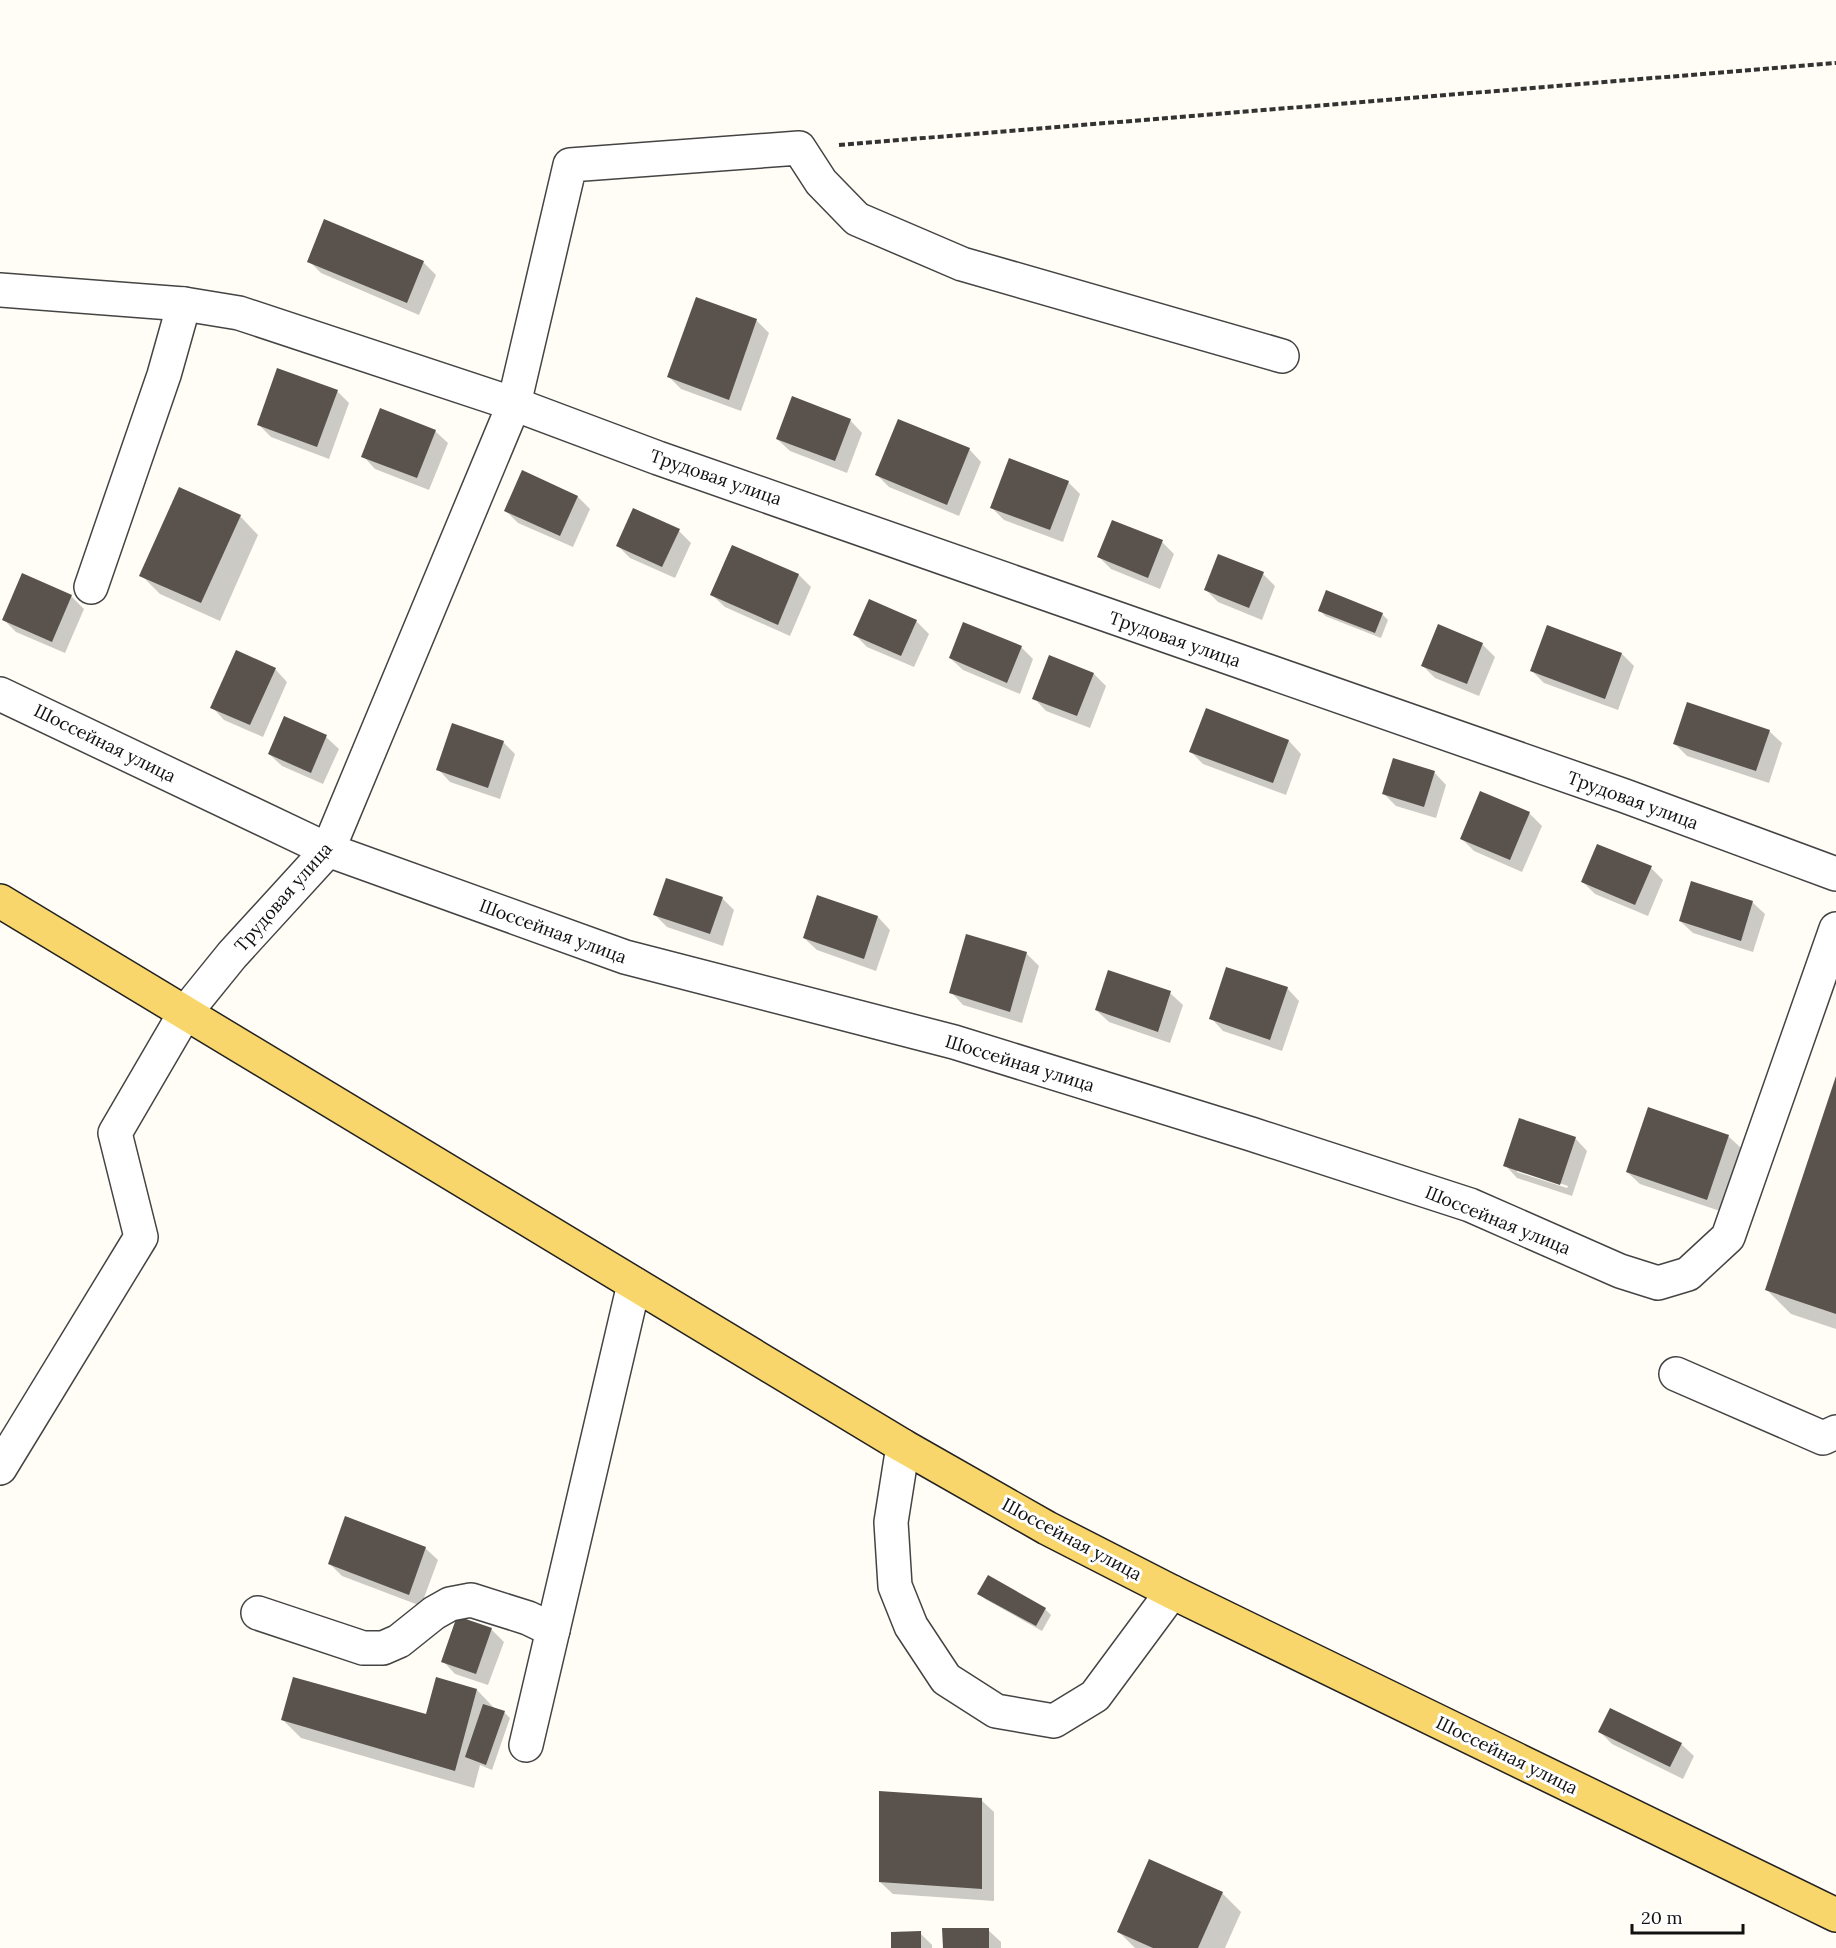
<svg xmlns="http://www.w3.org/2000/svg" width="1836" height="1948" font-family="Lora,serif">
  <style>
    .shadow { fill: #0003; fill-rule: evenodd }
    .building { fill: #5a524d }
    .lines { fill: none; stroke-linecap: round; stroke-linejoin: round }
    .minor-casing { stroke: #444; stroke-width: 36 }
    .major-casing { stroke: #222; stroke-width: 36 }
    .path { stroke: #333; stroke-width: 4; stroke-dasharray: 6 3; stroke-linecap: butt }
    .minor { stroke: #fff; stroke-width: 33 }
    .major { stroke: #f9d66b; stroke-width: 33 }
    .labels { text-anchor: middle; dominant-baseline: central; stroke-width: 6; stroke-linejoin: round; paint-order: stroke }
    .street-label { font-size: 18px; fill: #111; stroke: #fff }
  </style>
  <rect width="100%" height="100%" fill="#fffdf5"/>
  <g class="shadow">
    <path d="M309,261L423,262L436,275L419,315L321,273Z"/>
    <path d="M756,320L769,333L741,411L681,389L669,377Z"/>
    <path d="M337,391L349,403L329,459L271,437L259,425Z"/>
    <path d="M850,420L862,433L847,473L790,451L777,439Z"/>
    <path d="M435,431L448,443L429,490L375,469L363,456Z"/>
    <path d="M969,449L981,462L959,516L889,487L877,475Z"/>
    <path d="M1068,482L1080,494L1063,542L1004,520L992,508Z"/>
    <path d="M578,497L590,509L573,547L518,523L506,511Z"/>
    <path d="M240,516L258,535L220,621L160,594L141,575Z"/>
    <path d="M679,531L691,543L675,578L630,558L617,545Z"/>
    <path d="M1162,542L1174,554L1160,589L1111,569L1099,557Z"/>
    <path d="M1263,574L1275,586L1262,620L1218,602L1206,590Z"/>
    <path d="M799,575L811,587L790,636L725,607L712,595Z"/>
    <path d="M71,596L84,609L65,653L16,632L4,620Z"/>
    <path d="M1320,610L1382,614L1388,620L1381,638L1325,616Z"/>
    <path d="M916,621L929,634L914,667L867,647L854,634Z"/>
    <path d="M1439,626L1482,644L1495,657L1479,696L1435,678L1422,665Z"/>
    <path d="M1021,647L1033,659L1020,694L963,670L950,658Z"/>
    <path d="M1622,654L1634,666L1618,710L1544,683L1532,671Z"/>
    <path d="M275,669L287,682L263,737L224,720L212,707Z"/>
    <path d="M1094,674L1106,686L1090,728L1046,711L1034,698Z"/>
    <path d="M1207,710L1289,741L1301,754L1286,795L1203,764L1191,752Z"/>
    <path d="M285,718L326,737L339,749L323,784L282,766L269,754Z"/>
    <path d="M1769,731L1782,743L1769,783L1687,756L1675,744Z"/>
    <path d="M503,742L515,754L500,799L450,782L438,769Z"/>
    <path d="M1434,772L1446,785L1436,818L1396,806L1384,794Z"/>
    <path d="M1529,813L1542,826L1522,872L1474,851L1461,838Z"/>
    <path d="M1651,868L1663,880L1648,916L1595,894L1583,882Z"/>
    <path d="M818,897L878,917L890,930L876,971L817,950L804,938Z"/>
    <path d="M722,898L734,910L723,946L667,927L655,915Z"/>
    <path d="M1752,902L1765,914L1753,952L1693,933L1680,921Z"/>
    <path d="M1026,953L1039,966L1022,1023L963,1005L951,992Z"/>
    <path d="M1287,988L1299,1001L1282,1051L1223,1031L1211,1018Z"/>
    <path d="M1170,993L1183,1005L1170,1043L1109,1022L1096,1010Z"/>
    <path d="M1836,1079V1329L1791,1314L1767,1290Z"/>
    <path d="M1728,1136L1741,1148L1720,1211L1640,1184L1627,1172Z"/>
    <path d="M1575,1138L1587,1151L1572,1196L1517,1178L1505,1165ZM1517,1169L1568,1186L1567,1188L1517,1172Z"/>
    <path d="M425,1548L438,1560L421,1606L342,1576L330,1564Z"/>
    <path d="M988,1577L1045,1609L1051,1615L1042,1631L985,1599L979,1593Z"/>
    <path d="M491,1629L504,1642L488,1685L455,1674L443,1661Z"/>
    <path d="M477,1690L496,1710L504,1712L510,1718L492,1770L480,1765L474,1788L301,1738L283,1720L427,1716Z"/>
    <path d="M1600,1732L1681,1744L1694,1756L1683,1779L1612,1744Z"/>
    <path d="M981,1800L994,1812V1901L893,1894L880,1882Z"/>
    <path d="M1222,1893L1241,1912L1225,1948H1135L1119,1932Z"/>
    <path d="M988,1930L1001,1942V1948H944Z"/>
    <path d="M920,1933L932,1945V1948H893Z"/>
  </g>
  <g class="building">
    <path d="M324,219L424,261L407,303L307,262Z"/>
    <path d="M696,297L757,319L729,400L667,377Z"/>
    <path d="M277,368L338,390L317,447L257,425Z"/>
    <path d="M792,396L851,419L835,461L776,439Z"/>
    <path d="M380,408L436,430L417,478L361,457Z"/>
    <path d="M898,419L970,448L947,505L875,475Z"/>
    <path d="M1009,458L1069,481L1050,530L990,508Z"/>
    <path d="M522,470L578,496L560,536L504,511Z"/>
    <path d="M179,487L241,515L201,603L139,576Z"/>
    <path d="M633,508L680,529L662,567L616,546Z"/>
    <path d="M1112,520L1163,540L1148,578L1097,557Z"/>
    <path d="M732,545L799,574L778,625L710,595Z"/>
    <path d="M1218,554L1264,572L1249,608L1204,590Z"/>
    <path d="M22,573L72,595L52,642L2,620Z"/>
    <path d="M1326,590L1383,613L1375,633L1318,611Z"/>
    <path d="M869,599L917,620L901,656L853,635Z"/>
    <path d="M963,622L1022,646L1007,683L949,658Z"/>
    <path d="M1438,624L1483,643L1467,684L1421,666Z"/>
    <path d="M1547,625L1622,653L1605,699L1530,671Z"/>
    <path d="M236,650L276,668L250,725L210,708Z"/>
    <path d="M1049,655L1094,673L1077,716L1032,699Z"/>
    <path d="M1687,702L1770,730L1756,771L1673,744Z"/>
    <path d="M1206,708L1289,740L1273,783L1189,752Z"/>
    <path d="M284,716L327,735L311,773L268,754Z"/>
    <path d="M452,723L504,741L488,788L436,770Z"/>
    <path d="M1393,758L1435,771L1424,807L1382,794Z"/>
    <path d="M1480,791L1530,812L1510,860L1460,839Z"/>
    <path d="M1597,844L1652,866L1635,905L1581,882Z"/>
    <path d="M666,878L723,897L710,934L653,915Z"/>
    <path d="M1691,881L1753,901L1741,941L1679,921Z"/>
    <path d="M817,895L878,916L864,959L803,938Z"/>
    <path d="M966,934L1027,952L1010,1012L949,993Z"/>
    <path d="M1226,967L1288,987L1270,1040L1209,1019Z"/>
    <path d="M1108,970L1171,991L1158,1032L1095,1010Z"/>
    <path d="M1836,1076V1314L1765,1290Z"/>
    <path d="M1648,1107L1729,1135L1707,1200L1626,1172Z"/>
    <path d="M1519,1118L1576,1137L1560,1185L1503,1166Z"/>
    <path d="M345,1516L426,1547L409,1595L328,1564Z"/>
    <path d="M988,1575L1046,1608L1036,1626L977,1594Z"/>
    <path d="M457,1616L492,1628L476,1674L441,1662Z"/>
    <path d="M293,1677L426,1714L436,1677L477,1689L455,1771L281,1720Z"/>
    <path d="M483,1704L505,1711L486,1765L465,1757Z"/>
    <path d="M1610,1708L1682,1743L1670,1767L1598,1732Z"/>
    <path d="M879,1791L982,1798V1889L879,1882Z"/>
    <path d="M1149,1859L1223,1892L1198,1948H1153L1117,1932Z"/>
    <path d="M942,1928H989V1948H943Z"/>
    <path d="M921,1931V1948H891V1932Z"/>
  </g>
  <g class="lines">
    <g class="minor-casing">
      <g id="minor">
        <path d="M0,290L184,304L239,313L514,404L658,458L1625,796L1836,874"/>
        <path d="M91,587L164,375L184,304"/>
        <path d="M0,694L328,850L625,957L954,1042L1251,1134L1470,1205L1620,1271L1658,1283L1688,1274L1728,1237L1836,929"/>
        <path d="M1676,1374L1823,1438L1836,1432"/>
        <path d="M903,1446L891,1522L895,1586L911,1626L946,1679L996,1711L1054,1721L1095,1696L1172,1592"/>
        <path d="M0,1468L141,1237L115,1133L185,1013L232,955L328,850L514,404L570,165L799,148L821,182L857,219L962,264L1282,356"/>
        <path d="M258,1613L363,1648H383L399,1641L434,1613L450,1604L471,1600L528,1618L553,1630"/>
        <path d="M526,1745L634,1284"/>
      </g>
    </g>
    <g class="major-casing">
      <path id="major" d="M0,901L903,1446L1047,1528L1172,1592L1836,1915"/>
    </g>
    <path class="path" d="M839,145L1836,63"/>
    <use href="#minor" class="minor"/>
    <use href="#major" class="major"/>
  </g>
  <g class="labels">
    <g class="street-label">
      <text transform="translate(716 477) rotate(19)">Трудовая улица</text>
      <text transform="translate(1175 639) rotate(19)">Трудовая улица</text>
      <text transform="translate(105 743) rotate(26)">Шоссейная улица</text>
      <text transform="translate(1633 800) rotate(20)">Трудовая улица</text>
      <text transform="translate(283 897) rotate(-49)">Трудовая улица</text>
      <text transform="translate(553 931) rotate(20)">Шоссейная улица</text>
      <text transform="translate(1020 1063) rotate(17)">Шоссейная улица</text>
      <text transform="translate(1498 1220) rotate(22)">Шоссейная улица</text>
      <text transform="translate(1072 1539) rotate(28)">Шоссейная улица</text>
      <text transform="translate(1507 1755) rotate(26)">Шоссейная улица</text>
    </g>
  </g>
  <path d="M1632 1924v9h111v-9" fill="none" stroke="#111111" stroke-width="3"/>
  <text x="1641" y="1924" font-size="18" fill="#111111" stroke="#ffffff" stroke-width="4.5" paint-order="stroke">20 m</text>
</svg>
